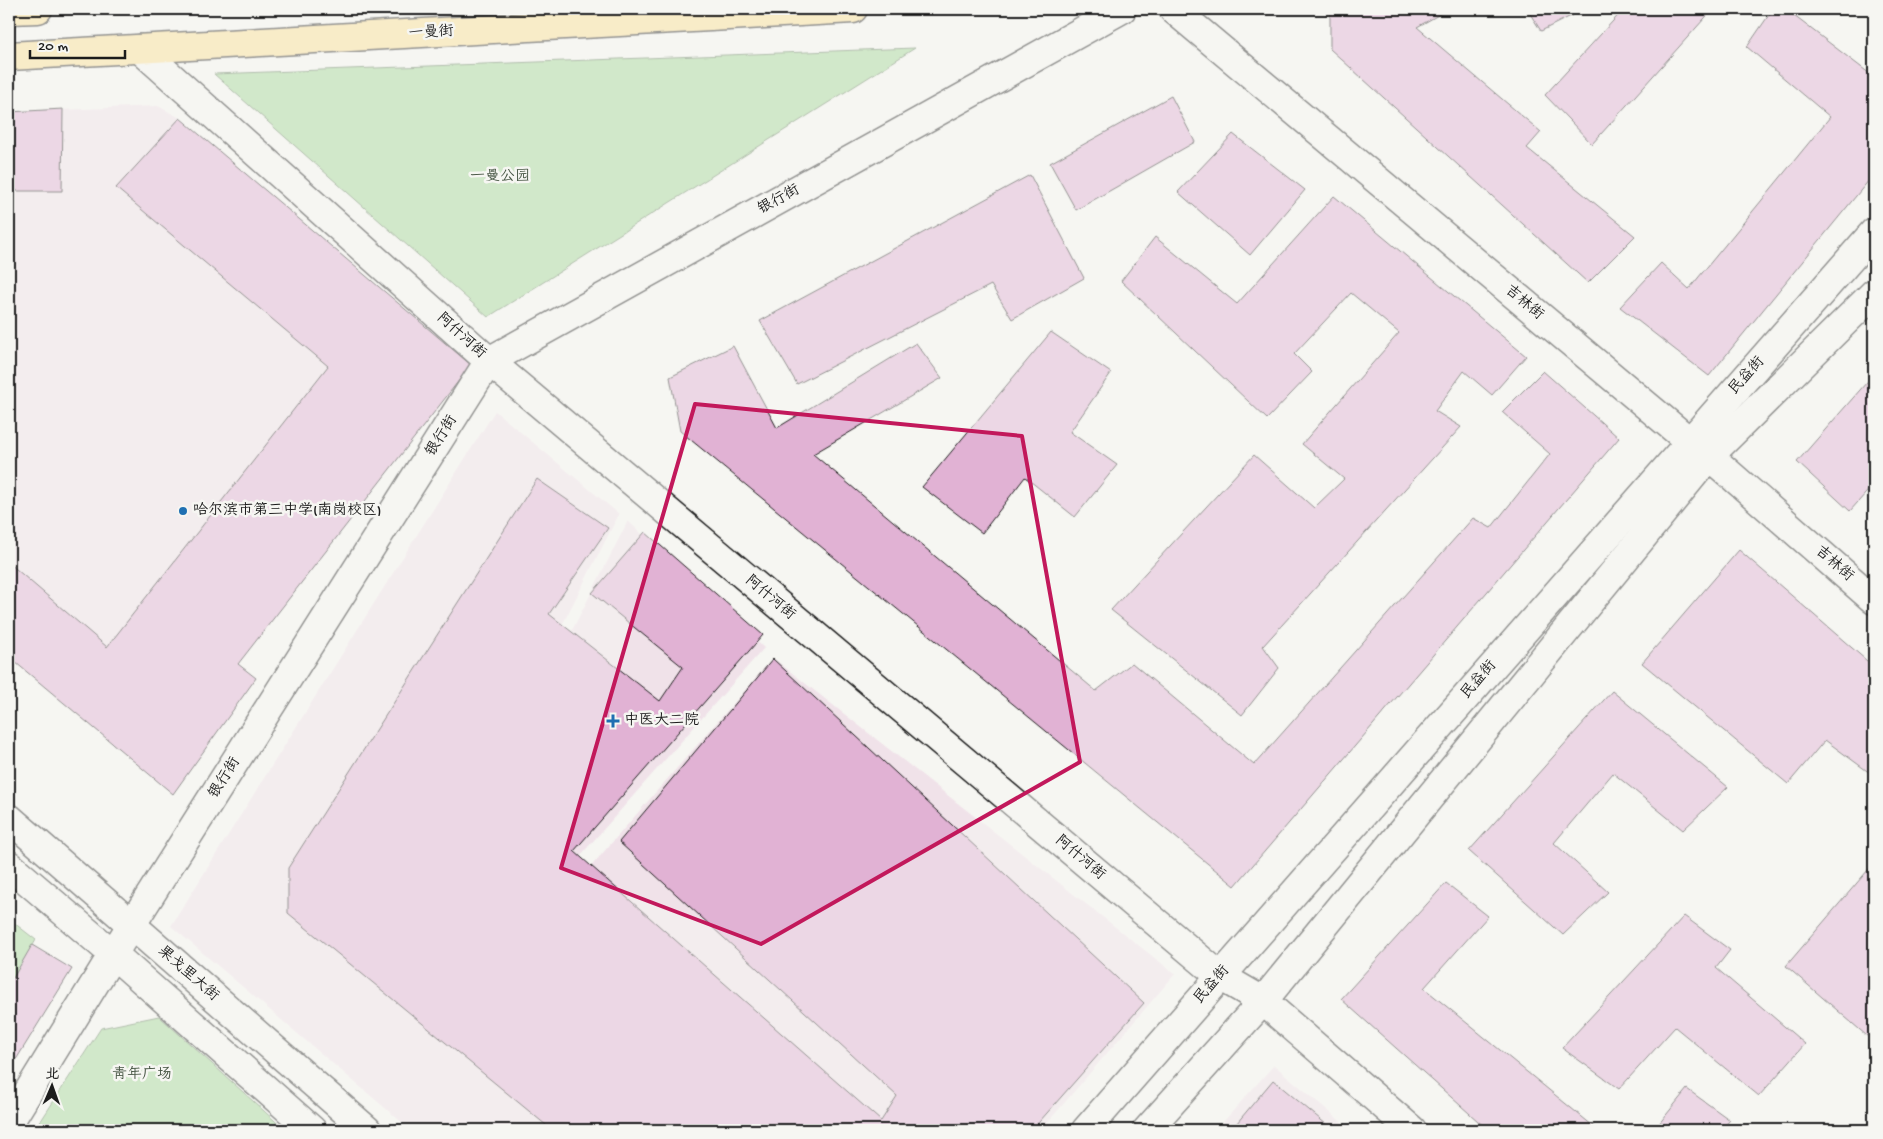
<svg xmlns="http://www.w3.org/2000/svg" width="1883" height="1139" font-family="'Gochi Hand','LXGW WenKai TC',sans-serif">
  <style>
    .built { fill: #f0e2e9 }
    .green { fill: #a5d899; stroke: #607a5a }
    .building { fill: #e1b2d4; stroke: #1c1c1c }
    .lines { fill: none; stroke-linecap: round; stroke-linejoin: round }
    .secondary-casing { stroke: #1c1c1c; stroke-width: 31 }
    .primary-casing { stroke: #1c1c1c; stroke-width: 31 }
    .secondary { stroke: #f6f6f2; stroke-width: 28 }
    .primary { stroke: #fbdf96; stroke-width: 28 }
    .marked { fill: none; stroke: #c2185b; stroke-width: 4; stroke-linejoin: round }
    .poi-dot { fill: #1f6fb2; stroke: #f6f6f2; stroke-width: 2 }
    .labels { text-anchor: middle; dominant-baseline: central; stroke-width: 5; stroke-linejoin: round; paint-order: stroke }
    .street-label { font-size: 15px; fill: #1c1c1c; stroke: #f6f6f2 }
    .park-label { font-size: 15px; fill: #455442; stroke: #f6f6f2 }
    .poi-label { font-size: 15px; fill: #1c1c1c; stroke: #f6f6f2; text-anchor: start }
  </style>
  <rect width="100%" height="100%" fill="#f6f6f2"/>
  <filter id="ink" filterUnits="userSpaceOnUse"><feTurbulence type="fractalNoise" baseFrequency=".02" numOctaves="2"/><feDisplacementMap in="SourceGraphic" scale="10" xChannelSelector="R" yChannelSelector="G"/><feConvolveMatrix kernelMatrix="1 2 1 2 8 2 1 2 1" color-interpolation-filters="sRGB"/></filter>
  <g filter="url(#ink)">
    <g class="built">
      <path d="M158,106L180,118L471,365L238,664L256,678L173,794L9,657V112Z"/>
      <path d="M495,411L619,514L475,795L574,886L773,658L1175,974L1041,1130H411L171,926Z"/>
      <path d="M628,521L764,648L572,865L489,793Z"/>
      <path d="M1274,1065L1351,1130H1216Z"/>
    </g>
    <g class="green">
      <path d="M915,48L488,317L214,74Z"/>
      <path d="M9,919L36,940L9,985Z"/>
      <path d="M159,1016L285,1130H35L101,1028Z"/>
    </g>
    <g class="building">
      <path d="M1330,9H1449L1417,27L1541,132L1527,148L1635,236L1588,283L1330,49Z"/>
      <path d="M1527,9H1585L1541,31Z"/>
      <path d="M1624,9H1713L1592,144L1545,95Z"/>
      <path d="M1773,9H1785L1874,77V174L1709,376L1620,307L1661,263L1689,289L1830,117L1747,47Z"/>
      <path d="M1171,96L1195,142L1076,210L1050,163Z"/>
      <path d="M63,109L62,191H9V112Z"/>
      <path d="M180,118L471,365L238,664L256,678L173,794L9,657V563L107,647L328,366L116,188Z"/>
      <path d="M1233,134L1305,190L1250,255L1178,192Z"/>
      <path d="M1030,175L1084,278L1012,319L991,285L797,384L760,321Z"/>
      <path d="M1334,196L1526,356L1492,395L1464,371L1435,411L1461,427L1263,646L1279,668L1242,715L1111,610L1254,455L1314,508L1344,479L1302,444L1399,333L1351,293L1294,354L1312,372L1267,419L1121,281L1155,237L1237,304Z"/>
      <path d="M1051,332L1111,373L1070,432L1117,465L1075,517L1025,477L982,533L922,487Z"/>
      <path d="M916,343L942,378L813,454L1096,691L1132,663L1254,765L1473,518L1491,528L1550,454L1502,412L1543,371L1619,438L1235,886L680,431L670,377L733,346L777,428Z"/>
      <path d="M1874,374V484L1850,511L1797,462Z"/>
      <path d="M537,479L608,528L549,614L660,701L683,667L592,593L645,532L763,635L574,851L881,1121L897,1096L619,842L773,659L1144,1003L1032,1130H552L288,913V868Z"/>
      <path d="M1739,550L1874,667V776L1825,740L1788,784L1642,663Z"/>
      <path d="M1612,691L1728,787L1683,830L1613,773L1554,843L1608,892L1563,935L1469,851Z"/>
      <path d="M1874,863V1042L1786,966Z"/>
      <path d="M1446,883L1488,916L1424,988L1598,1130H1488L1341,999Z"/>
      <path d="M1684,916L1730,950L1716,968L1805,1044L1759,1096L1675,1027L1619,1089L1562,1048Z"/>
      <path d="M32,945L72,969L9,1071V985Z"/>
      <path d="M1273,1080L1333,1130H1231Z"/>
      <path d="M1687,1089L1730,1120L1721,1130H1654Z"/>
    </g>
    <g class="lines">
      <g class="secondary-casing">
        <g id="secondary">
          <path d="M1173,9L1689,441L1709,456L1874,600"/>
          <path d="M140,49L489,361L1220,976L1263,1001L1412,1130"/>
          <path d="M9,818L367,1130"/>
          <path d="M9,865L113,954L312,1130"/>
          <path d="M9,1123L113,954L489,361L1122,9"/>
          <path d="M1086,1130L1874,232"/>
          <path d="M1147,1130L1263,1001L1709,456L1874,293"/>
        </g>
      </g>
      <g class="primary-casing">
        <g id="primary">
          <path d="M9,10L38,9"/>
          <path d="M9,56L853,9"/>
        </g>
      </g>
      <use href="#secondary" class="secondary"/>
      <use href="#primary" class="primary"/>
    </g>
  </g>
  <path d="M0 0H1883V1139H0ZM695,404L1022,436L1080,762L761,944L561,868Z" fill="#f6f6f2" fill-opacity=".55" fill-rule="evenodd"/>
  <path class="marked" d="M695,404L1022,436L1080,762L761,944L561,868Z"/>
  <g class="poi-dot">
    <circle cx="183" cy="511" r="5"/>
    <path d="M610.5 713.5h5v5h5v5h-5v5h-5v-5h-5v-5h5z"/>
  </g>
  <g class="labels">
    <g class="street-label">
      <text transform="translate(431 33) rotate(-3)">一曼街</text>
      <text transform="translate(779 200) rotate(-29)">银行街</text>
      <text transform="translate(1524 303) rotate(40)">吉林街</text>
      <text transform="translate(461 336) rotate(42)">阿什河街</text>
      <text transform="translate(1747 376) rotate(-48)">民益街</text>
      <text transform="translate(442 436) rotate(-58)">银行街</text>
      <text transform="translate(1834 564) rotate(41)">吉林街</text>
      <text transform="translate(770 598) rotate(40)">阿什河街</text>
      <text transform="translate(1479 680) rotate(-49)">民益街</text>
      <text transform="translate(225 778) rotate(-58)">银行街</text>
      <text transform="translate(1080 858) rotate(40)">阿什河街</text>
      <text transform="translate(188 974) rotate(41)">果戈里大街</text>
      <text transform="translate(1212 985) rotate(-49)">民益街</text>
    </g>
    <g class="park-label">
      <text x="500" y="177">一曼公园</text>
      <text x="142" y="1075">青年广场</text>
    </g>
    <g class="poi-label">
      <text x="193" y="511">哈尔滨市第三中学(南岗校区)</text>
      <text x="624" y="721">中医大二院</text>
    </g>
  </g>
  <rect width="1883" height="1139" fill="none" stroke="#f6f6f2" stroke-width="30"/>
  <rect x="15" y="15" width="1853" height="1109" fill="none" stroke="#1c1c1c" stroke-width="2" filter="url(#ink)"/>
  <g transform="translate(52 1086) rotate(2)" stroke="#f6f6f2" stroke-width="4" paint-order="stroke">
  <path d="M0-4L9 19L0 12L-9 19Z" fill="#1c1c1c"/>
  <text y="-8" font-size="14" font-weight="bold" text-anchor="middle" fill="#1c1c1c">北</text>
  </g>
  <path d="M30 50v8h95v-8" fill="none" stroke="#1c1c1c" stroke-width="2.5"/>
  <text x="38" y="50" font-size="15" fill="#1c1c1c" stroke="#f6f6f2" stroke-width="4" paint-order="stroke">20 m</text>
</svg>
